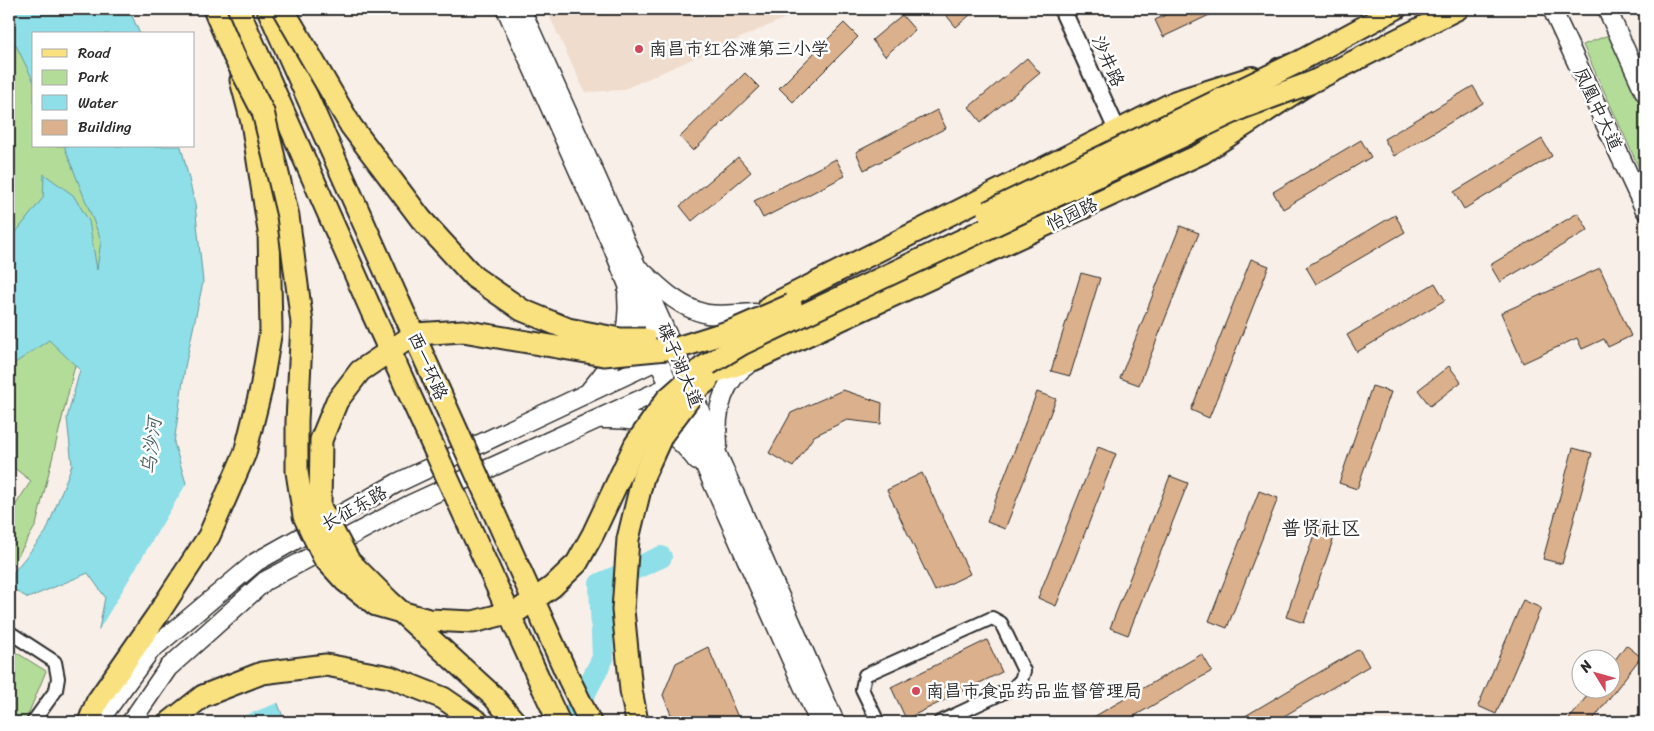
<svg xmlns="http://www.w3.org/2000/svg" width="1654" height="731" font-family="Sriracha,'LXGW WenKai TC',sans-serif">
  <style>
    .built { fill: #efdccc }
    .green { fill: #b3dc99; stroke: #6f8462 }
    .water { fill: #8edfe8; stroke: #66979c }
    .pier { fill: #f8efe8 }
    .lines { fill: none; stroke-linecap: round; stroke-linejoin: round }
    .river { stroke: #8edfe8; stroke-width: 22 }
    .building { fill: #dbb08c; stroke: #2b2b2b }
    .minor-casing { stroke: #2b2b2b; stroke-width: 16 }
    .tertiary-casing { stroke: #2b2b2b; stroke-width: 20 }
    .secondary-casing { stroke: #2b2b2b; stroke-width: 21 }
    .primary-casing { stroke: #2b2b2b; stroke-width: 24 }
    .trunk-casing { stroke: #2b2b2b; stroke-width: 25 }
    .minor { stroke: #fff; stroke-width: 12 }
    .tertiary { stroke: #fff; stroke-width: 16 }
    .secondary { stroke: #fff; stroke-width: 18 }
    .primary { stroke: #fae180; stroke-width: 20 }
    .trunk { stroke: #fae180; stroke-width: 21 }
    .trunk-bridge-casing { stroke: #2b2b2b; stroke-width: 25; stroke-linecap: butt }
    .trunk-bridge { stroke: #fae180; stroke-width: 21 }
    .poi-dot { fill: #d1495b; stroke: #fff; stroke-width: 2 }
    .labels { text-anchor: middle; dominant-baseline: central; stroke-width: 5; stroke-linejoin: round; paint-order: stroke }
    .poi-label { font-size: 18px; fill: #2b2b2b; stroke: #fff; text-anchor: start }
    .street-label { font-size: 18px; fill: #2b2b2b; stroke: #fff }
    .water-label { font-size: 19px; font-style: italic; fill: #496164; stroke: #fff }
    .quarter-label { font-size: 20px; fill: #2b2b2b; stroke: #fff }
  </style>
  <rect width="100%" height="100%" fill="#f8efe8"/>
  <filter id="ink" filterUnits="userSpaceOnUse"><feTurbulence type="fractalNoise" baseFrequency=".02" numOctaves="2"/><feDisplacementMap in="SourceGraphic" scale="10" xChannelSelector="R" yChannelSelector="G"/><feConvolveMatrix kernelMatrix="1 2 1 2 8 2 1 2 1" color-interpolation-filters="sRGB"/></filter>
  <g filter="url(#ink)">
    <path class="built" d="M546,9H806L622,90L585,92Z"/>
    <g class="green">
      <path d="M9,9L34,53V146H82L110,252L77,357L36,525L9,571V515L31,481L9,464Z"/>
      <path d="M1611,34L1645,110V181L1583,45Z"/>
      <path d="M9,648L46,671L25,722H9Z"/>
    </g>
    <g class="water">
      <path d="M9,9H129L140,34H34V82L9,31Z"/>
      <path d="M64,146H181L195,204L203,282L185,367L174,443L188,490L254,641L285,722H169L96,645L105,597L88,573L28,598L13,589L12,574L46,532L72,465L67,418L80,370L49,340L9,367V241L43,198L44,174L73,195L89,221L97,270L101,240Z"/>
    </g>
    <g class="pier">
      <path d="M188,481L203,521L231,570L280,702L228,722H166L93,645L94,638Z"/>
      <path d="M474,701L601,705L603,708L596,722H473Z"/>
    </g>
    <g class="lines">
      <path class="river" d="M570,722L603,658L600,584L661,557"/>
    </g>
    <g class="building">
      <path d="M941,9H977L956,27Z"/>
      <path d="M1178,9H1222L1163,37L1155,20Z"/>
      <path d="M902,15L915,30L885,56L872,40Z"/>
      <path d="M844,23L858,37L793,102L779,88Z"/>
      <path d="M1027,58L1040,73L981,122L969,107Z"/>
      <path d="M745,73L759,87L693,151L680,137Z"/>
      <path d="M1473,86L1483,103L1394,156L1384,139Z"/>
      <path d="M937,110L946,128L864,170L856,152Z"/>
      <path d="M1542,139L1552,156L1464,209L1454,192Z"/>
      <path d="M1361,140L1371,157L1283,209L1273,192Z"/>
      <path d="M738,157L751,172L692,221L680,206Z"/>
      <path d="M836,159L845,176L763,218L754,201Z"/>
      <path d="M1578,213L1588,230L1500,282L1490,265Z"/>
      <path d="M1395,215L1405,232L1316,284L1306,267Z"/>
      <path d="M1180,226L1199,233L1139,385L1120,378Z"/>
      <path d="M1251,259L1269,266L1209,418L1191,410Z"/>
      <path d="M1600,268L1631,336L1608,347L1604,339L1582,349L1577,338L1523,363L1501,313Z"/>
      <path d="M1081,273L1100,278L1070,376L1051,371Z"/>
      <path d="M1435,283L1445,300L1357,352L1347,335Z"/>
      <path d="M1449,366L1461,382L1430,406L1418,390Z"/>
      <path d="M1372,386L1391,392L1357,489L1339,483Z"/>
      <path d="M843,390L882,403L881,424L847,420L814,436L793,467L769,453L791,413Z"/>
      <path d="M1037,392L1056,399L1005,529L987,522Z"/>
      <path d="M1098,447L1116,454L1056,606L1038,598Z"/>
      <path d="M1573,448L1592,453L1562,564L1543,559Z"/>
      <path d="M922,473L970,574L935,591L887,490Z"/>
      <path d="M1170,476L1188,483L1128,635L1110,628Z"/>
      <path d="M1259,491L1278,498L1227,628L1209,621Z"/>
      <path d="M1319,520L1338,526L1304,623L1286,617Z"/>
      <path d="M1523,600L1541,608L1496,714L1478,706Z"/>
      <path d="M987,640L1002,672L906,719L891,687Z"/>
      <path d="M1626,645L1641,657L1591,722H1567L1593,688H1612V664Z"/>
      <path d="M708,647L740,722H674L663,695L676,663Z"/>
      <path d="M1359,649L1369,666L1274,722H1235Z"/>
      <path d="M1202,654L1212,671L1124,722H1085Z"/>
    </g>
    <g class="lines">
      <g class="minor-casing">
        <g id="minor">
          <path d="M9,632L55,662L58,678L56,690L33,722"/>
          <path d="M878,722L862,689L865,675L992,618L1001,623L1024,671L1021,680L1013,688L940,722"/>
        </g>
      </g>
      <g class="tertiary-casing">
        <path id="tertiary" d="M1062,9L1117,130"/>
      </g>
      <g class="secondary-casing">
        <g id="secondary">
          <path d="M506,9L613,248L658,360L819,722"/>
          <path d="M521,9L688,381L716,451L835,722"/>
          <path d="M1552,9L1645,210"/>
          <path d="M1607,9L1645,93"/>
          <path d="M642,271C661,289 680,308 707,314C722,316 740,314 755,313"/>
          <path d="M590,390C617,358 631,338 627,294"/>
          <path d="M603,419C646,418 670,425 697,461"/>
          <path d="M718,445C715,412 721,381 750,363"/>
          <path d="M98,722L150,651L256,562L397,483L658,360"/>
          <path d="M131,722L168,668L265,581L411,504L670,386"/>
        </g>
      </g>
      <g class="primary-casing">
        <g id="primary">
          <path d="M1280,68L1296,63L1396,9"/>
          <path d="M769,306L1176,101L1252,77"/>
          <path d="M691,380L754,360L1203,153L1310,83L1458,9"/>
        </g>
      </g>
      <g class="trunk-casing">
        <g id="trunk">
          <path d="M238,9L372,312"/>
          <path d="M268,9L399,302"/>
          <path d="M569,679L590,722"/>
          <path d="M543,688L559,722"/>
          <path d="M493,696L515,722"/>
          <path d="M89,722L97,702L156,617L209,536L245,453L261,389L271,330L269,231L252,122L241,80"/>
          <path d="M170,722L203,696L262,673L326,665L390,677L443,698L478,722"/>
        </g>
      </g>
      <use href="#minor" class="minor"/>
      <use href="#tertiary" class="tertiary"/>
      <use href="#secondary" class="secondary"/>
      <use href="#primary" class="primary"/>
      <use href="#trunk" class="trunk"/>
      <g class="trunk-bridge-casing">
        <g id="trunk-bridge">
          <path d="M214,9L234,56L263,112L288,216L302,323L297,421V472L304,516L324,558L345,581L376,605L429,620L473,622L519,610L552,587L577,563L593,534L635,445L667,399L702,368L742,344L1242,108L1310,83"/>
          <path d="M283,9L351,126L421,219L474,277L522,310L568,329L620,339H645"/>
          <path d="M988,212L1296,63"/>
          <path d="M399,302L569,679"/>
          <path d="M372,312L543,688"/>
          <path d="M493,696L389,601L349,561L320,507L321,440L337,401L360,371L415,334L463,331L604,355L677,348L734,330L791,305"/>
          <path d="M637,722L631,690L623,610L628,539L643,477L662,435L695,391L707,381"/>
        </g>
      </g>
      <use href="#trunk-bridge" class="trunk-bridge"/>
    </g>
  </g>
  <g class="poi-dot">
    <circle cx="639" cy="49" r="5"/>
    <circle cx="916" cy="691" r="5"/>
  </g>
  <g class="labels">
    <g class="poi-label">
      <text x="649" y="49">南昌市红谷滩第三小学</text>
      <text x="926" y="691">南昌市食品药品监督管理局</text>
    </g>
    <g class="street-label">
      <text transform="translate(1108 61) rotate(66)">沙井路</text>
      <text transform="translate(1598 109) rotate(65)">凤凰中大道</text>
      <text transform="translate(1072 214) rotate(-25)">怡园路</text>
      <text transform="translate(680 365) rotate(67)">碟子湖大道</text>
      <text transform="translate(428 366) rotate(66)">西一环路</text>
      <text transform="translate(354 508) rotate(-29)">长征东路</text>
    </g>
    <g class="water-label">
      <text transform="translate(151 446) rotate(-83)">乌沙河</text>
    </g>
    <g class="quarter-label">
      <text x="1321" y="528">普贤社区</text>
    </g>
  </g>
  <rect width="1654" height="731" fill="none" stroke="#fff" stroke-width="30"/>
  <rect x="15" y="15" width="1624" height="701" fill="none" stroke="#2b2b2b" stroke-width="2" filter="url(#ink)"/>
  <rect x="32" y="32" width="162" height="115" fill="#ffffff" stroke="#aaaaaa"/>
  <rect x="42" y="49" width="25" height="8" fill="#fae180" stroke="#aaaaaa"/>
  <text x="78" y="58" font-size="15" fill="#2b2b2b">Road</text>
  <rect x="42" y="70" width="25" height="15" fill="#b3dc99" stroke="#aaaaaa"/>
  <text x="78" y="82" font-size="15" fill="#2b2b2b">Park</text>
  <rect x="42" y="95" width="25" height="15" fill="#8edfe8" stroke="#aaaaaa"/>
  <text x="78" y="108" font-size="15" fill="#2b2b2b">Water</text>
  <rect x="42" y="120" width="25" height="15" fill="#dbb08c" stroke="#aaaaaa"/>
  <text x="78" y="132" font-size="15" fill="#2b2b2b">Building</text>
  <g transform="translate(1596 674) rotate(307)"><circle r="24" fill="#ffffff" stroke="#aaaaaa"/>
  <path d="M0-4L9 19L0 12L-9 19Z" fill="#d1495b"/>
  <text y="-8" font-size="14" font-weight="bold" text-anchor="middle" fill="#2b2b2b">N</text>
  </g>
</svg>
